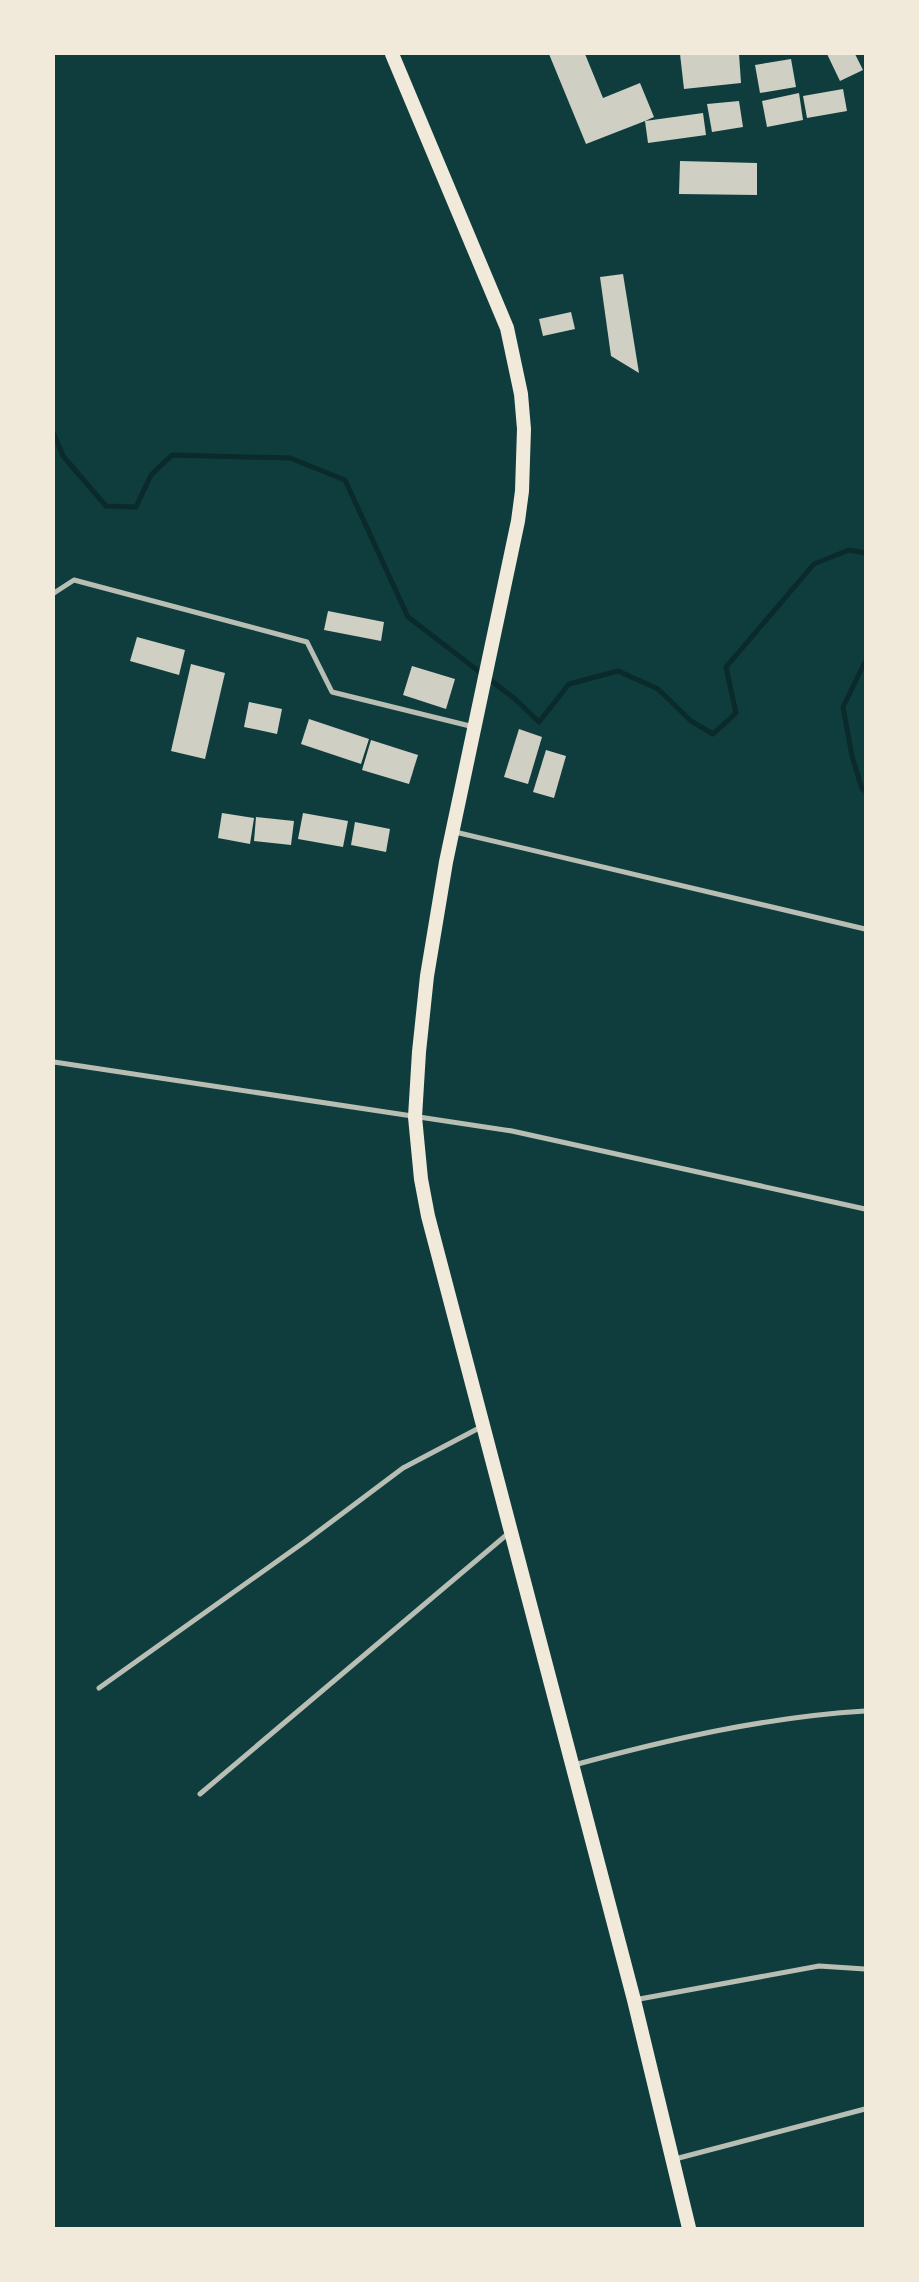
<svg xmlns="http://www.w3.org/2000/svg" width="919" height="2282" font-family="Roboto,sans-serif">
  <style>
    .lines { fill: none; stroke-linecap: round; stroke-linejoin: round }
    .stream { stroke: #0a2a2b; stroke-width: 5 }
    .building { fill: #cfcfc3 }
    .minor { stroke: #b8beb3; stroke-width: 5 }
    .trunk { stroke: #f1e9da; stroke-width: 14 }
  </style>
  <rect width="100%" height="100%" fill="#0f3d3e"/>
  <g class="lines">
    <g class="stream">
      <path d="M54,434L63,456L106,506L136,507L151,475L172,455L290,458L345,480L408,617L515,699L539,722L569,684L618,671L658,689L691,721L713,734L736,713L726,667L814,564L849,550L865,553"/>
      <path d="M865,662L843,707L852,756L862,789L865,791"/>
    </g>
  </g>
  <g class="building">
    <path d="M549,54H585L603,98L640,83L654,117L645,121L703,113L706,135L648,143L645,121L586,144Z"/>
    <path d="M680,54H739L741,83L684,89Z"/>
    <path d="M827,54H855L863,70L840,81Z"/>
    <path d="M791,59L796,87L760,93L755,65Z"/>
    <path d="M843,89L847,111L807,118L803,96Z"/>
    <path d="M799,93L803,120L767,127L762,101Z"/>
    <path d="M739,101L743,127L712,132L707,104Z"/>
    <path d="M680,161L757,163V195L679,194Z"/>
    <path d="M623,274L639,373L611,356L600,277Z"/>
    <path d="M571,312L575,329L543,336L539,319Z"/>
    <path d="M328,611L384,622L381,641L324,630Z"/>
    <path d="M137,637L185,650L179,675L130,661Z"/>
    <path d="M191,664L225,673L205,759L171,751Z"/>
    <path d="M412,666L455,679L446,709L403,695Z"/>
    <path d="M249,702L282,709L277,734L244,727Z"/>
    <path d="M309,719L369,739L361,764L301,744Z"/>
    <path d="M519,729L542,737L528,784L504,777Z"/>
    <path d="M371,740L418,755L409,784L362,770Z"/>
    <path d="M546,750L566,756L554,798L533,792Z"/>
    <path d="M222,813L254,818L250,844L218,838Z"/>
    <path d="M303,813L348,821L343,847L298,839Z"/>
    <path d="M256,817L294,821L291,845L254,841Z"/>
    <path d="M355,822L390,829L386,852L351,845Z"/>
  </g>
  <g class="lines">
    <g class="minor">
      <path d="M54,593L74,580L307,642L332,692L474,727"/>
      <path d="M455,832L865,929"/>
      <path d="M54,1062L512,1131L865,1209"/>
      <path d="M99,1688L307,1540L403,1468L481,1427"/>
      <path d="M574,1765C670,1739 766,1717 865,1711"/>
      <path d="M200,1794L510,1532"/>
      <path d="M634,2000L819,1966L865,1969"/>
      <path d="M675,2159L865,2109"/>
    </g>
    <path class="trunk" d="M392,54L507,328L521,394L524,429L522,491L518,521L446,862L427,976L419,1052L415,1117L421,1179L428,1216L634,2000L689,2228"/>
  </g>
  <rect width="919" height="2282" fill="none" stroke="#f1e9da" stroke-width="110"/>
</svg>
